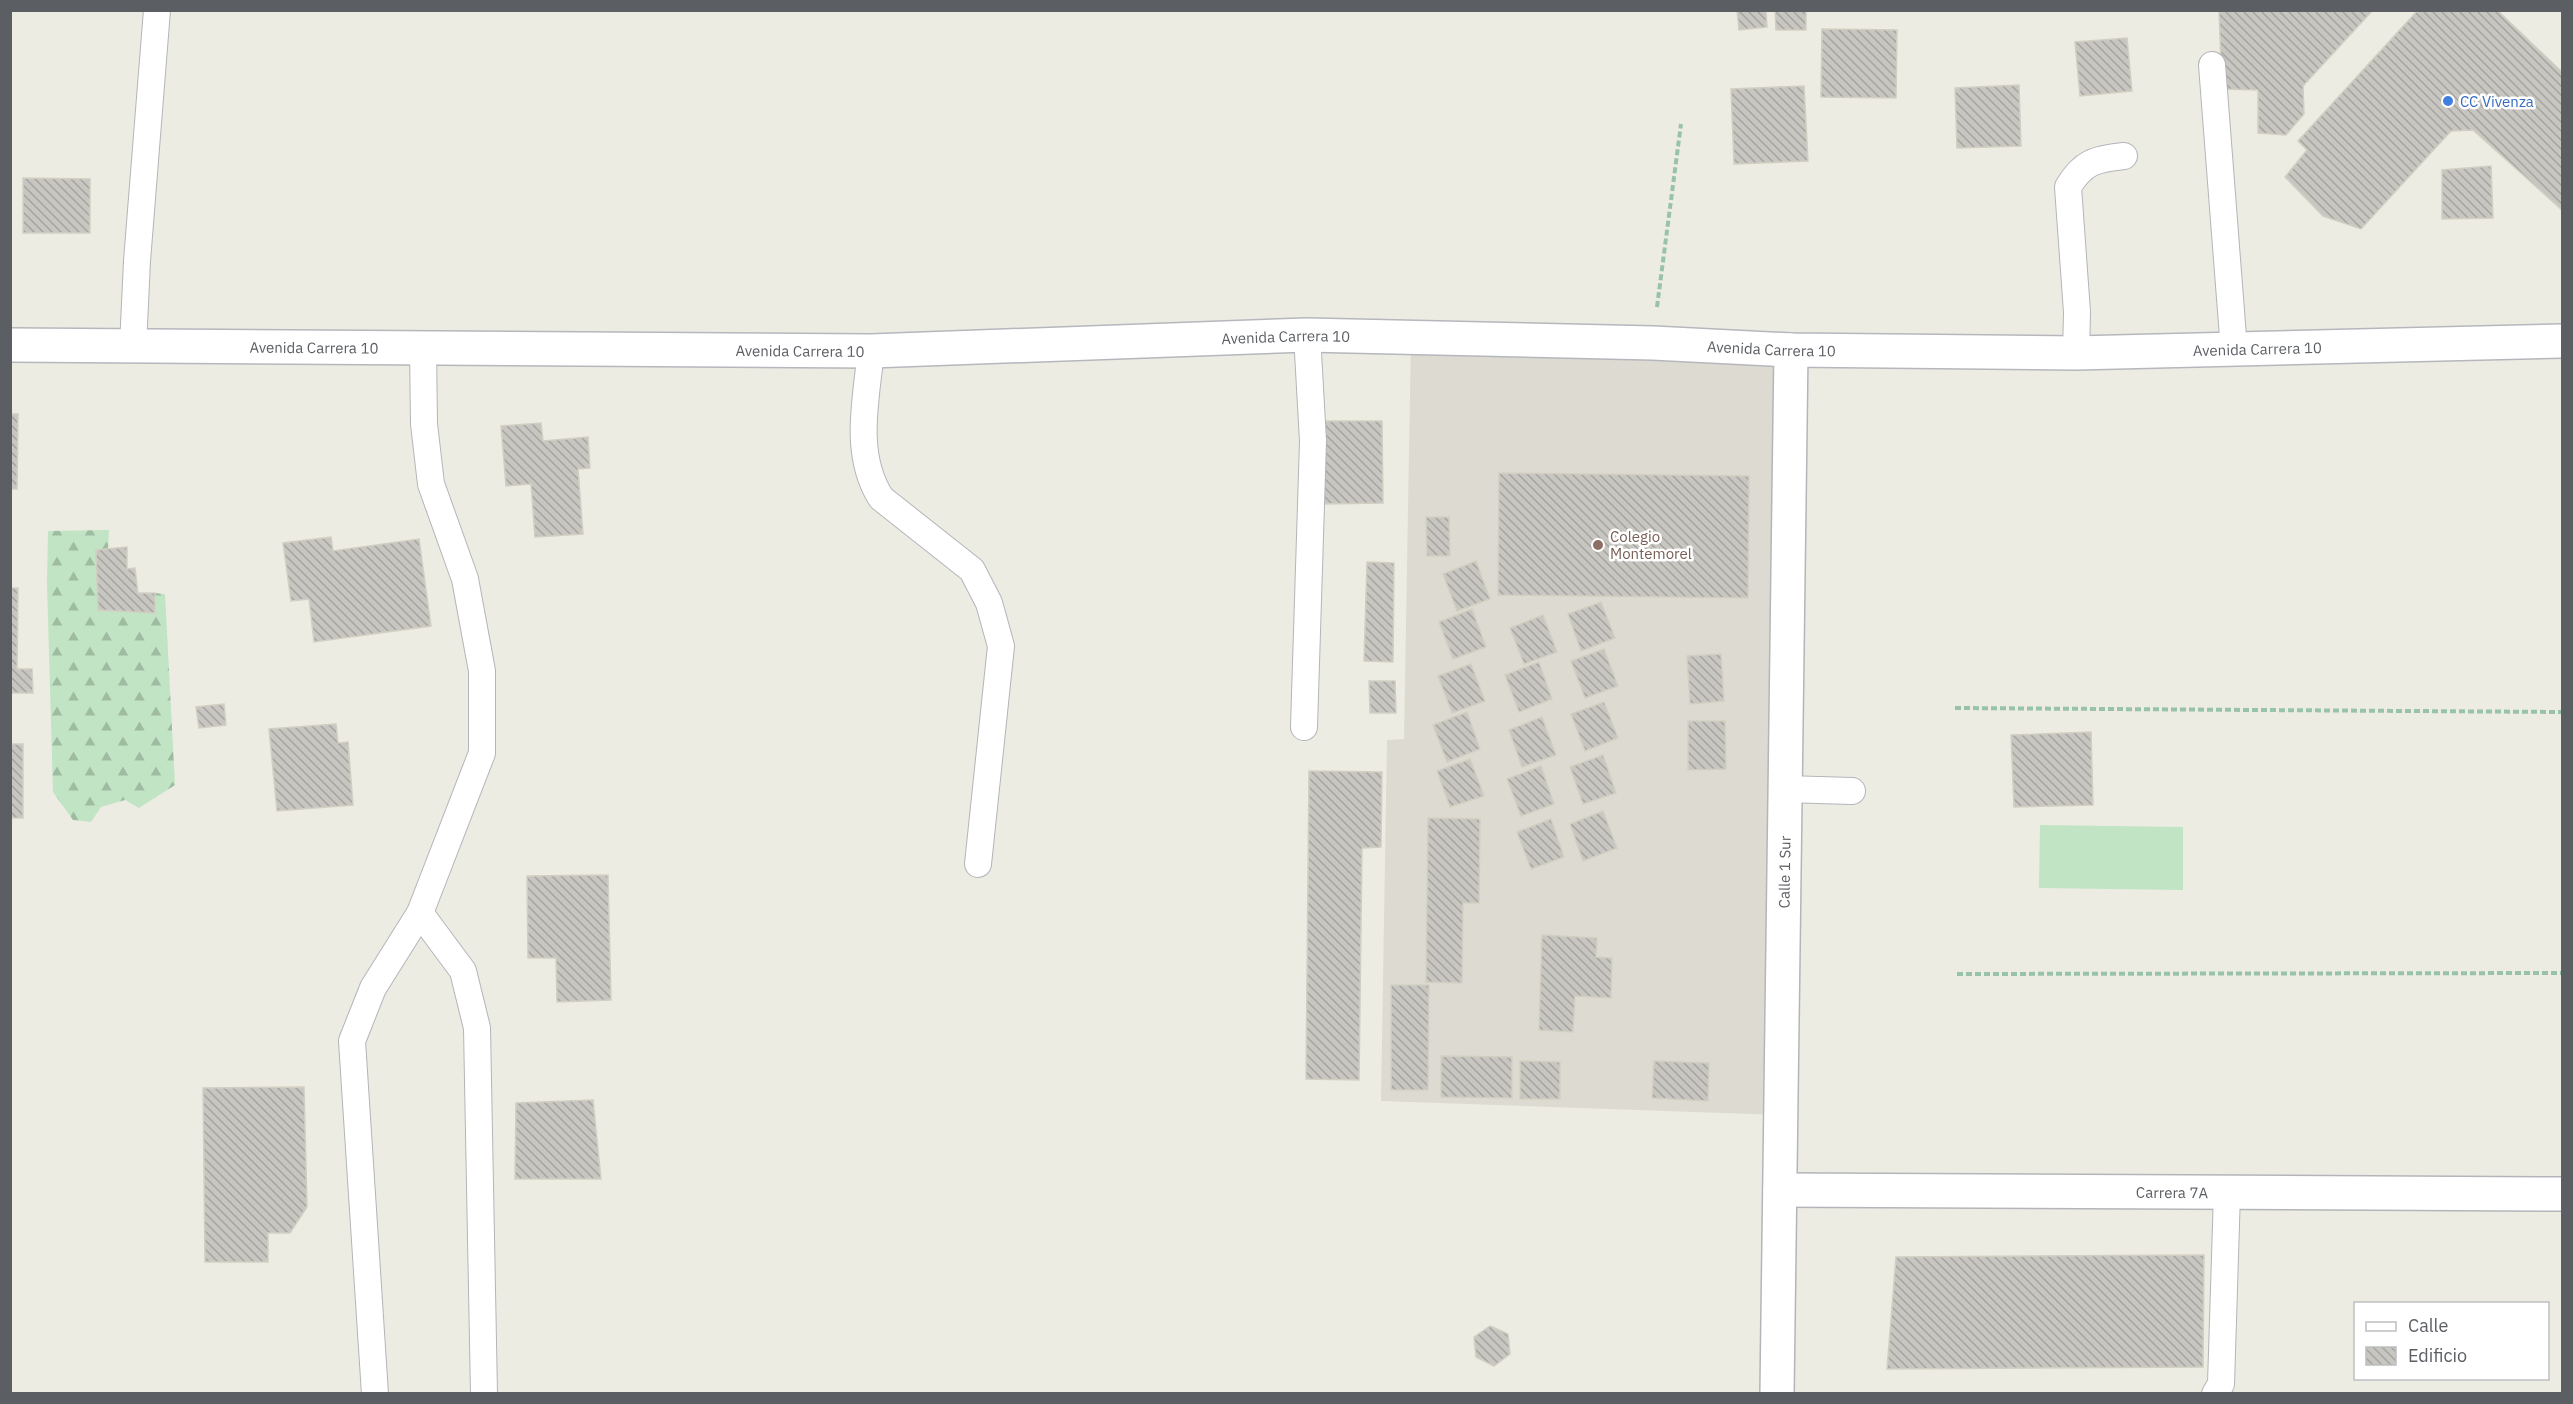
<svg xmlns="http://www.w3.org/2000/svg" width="2573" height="1404" font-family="'IBM Plex Sans',sans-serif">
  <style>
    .education { fill: #dddbd1 }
    .forest { fill: url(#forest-firs) }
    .pitch { fill: #c0e4c4 }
    .building { fill: url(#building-back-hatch); stroke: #d2cfc2; stroke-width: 1.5 }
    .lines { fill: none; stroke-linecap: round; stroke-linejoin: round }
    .lane-casing { stroke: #b3b5ba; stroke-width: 28 }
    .street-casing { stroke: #b3b5ba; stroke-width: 36 }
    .secondary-casing { stroke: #b5b7bd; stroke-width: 36 }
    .path { stroke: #98c3a9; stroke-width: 4; stroke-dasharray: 6 3; stroke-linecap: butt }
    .lane { stroke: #fff; stroke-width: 26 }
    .street { stroke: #fff; stroke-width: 33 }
    .secondary { stroke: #fff; stroke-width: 33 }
    .shop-dot { fill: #3f7fe0; stroke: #fff; stroke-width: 2 }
    .education-dot { fill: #8d6e63; stroke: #fff; stroke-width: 2 }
    .labels { text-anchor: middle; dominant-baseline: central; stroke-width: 5; stroke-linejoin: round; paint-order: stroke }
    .shop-label { font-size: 15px; fill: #366cbe; stroke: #fff; text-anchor: start }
    .street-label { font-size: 15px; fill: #5b5e63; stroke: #fff }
    .education-label { font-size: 15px; fill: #785e54; stroke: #fff; text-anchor: start }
  </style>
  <defs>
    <pattern id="forest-firs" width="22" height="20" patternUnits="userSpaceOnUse" patternTransform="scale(1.5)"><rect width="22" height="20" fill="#c0e4c4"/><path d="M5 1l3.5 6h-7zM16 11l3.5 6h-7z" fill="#9fbca3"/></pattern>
    <pattern id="building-back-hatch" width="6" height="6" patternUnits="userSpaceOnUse" patternTransform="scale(1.5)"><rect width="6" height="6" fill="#c8c6c0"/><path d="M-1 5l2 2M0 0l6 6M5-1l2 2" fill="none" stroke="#a5a4a0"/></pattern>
  </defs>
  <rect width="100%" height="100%" fill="#edece3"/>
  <path class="education" d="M1411,336L1791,350L1781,1115L1381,1101L1387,740L1404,739Z"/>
  <path class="forest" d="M109,530L108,549L96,550L98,610L155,613V593L165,594L175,785L139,808L125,800L101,807L91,822L73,820L53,792L47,584L48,531Z"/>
  <path class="pitch" d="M2040,825L2183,827V890L2039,888Z"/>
  <g class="building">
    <path d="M1737,10H1766L1767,27L1739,30Z"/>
    <path d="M1775,10H1806V30H1776Z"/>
    <path d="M2219,10H2373L2303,86L2304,114L2286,135L2258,133V90L2222,89Z"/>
    <path d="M2418,10H2497L2562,72V210L2473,130L2451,131L2361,229L2323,216L2285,177L2307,150L2298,141Z"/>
    <path d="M1822,29L1897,30L1896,98L1821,97Z"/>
    <path d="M2127,38L2132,91L2080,96L2075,42Z"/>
    <path d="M2019,85L2021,146L1957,148L1955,88Z"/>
    <path d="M1804,86L1808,161L1734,164L1731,89Z"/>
    <path d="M2491,166L2493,218L2442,219V170Z"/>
    <path d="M23,178L90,179V233H23Z"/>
    <path d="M10,414H18L17,489H10Z"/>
    <path d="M1321,421H1382L1383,503L1321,504Z"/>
    <path d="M541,423L543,441L588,437L590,468L578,469L583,534L535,537L531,484L506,486L501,426Z"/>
    <path d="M1499,473L1749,476L1748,598L1498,595Z"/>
    <path d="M1426,517H1449L1450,556H1427Z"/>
    <path d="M331,537L333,551L419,539L431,626L314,642L309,599L291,601L283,543Z"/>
    <path d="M127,547V569L135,568L138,593H155V613L98,610L96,550Z"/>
    <path d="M1476,561L1490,599L1457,611L1443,574Z"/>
    <path d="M1367,562L1394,563L1393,662L1364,661Z"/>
    <path d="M10,588H18L17,669H32L33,693H10Z"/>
    <path d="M1601,602L1615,638L1581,651L1568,614Z"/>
    <path d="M1472,609L1486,647L1453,659L1439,622Z"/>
    <path d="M1543,615L1557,652L1524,664L1510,628Z"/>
    <path d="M1604,649L1618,686L1585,698L1571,661Z"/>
    <path d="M1721,654L1724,701L1690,704L1687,656Z"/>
    <path d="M1539,662L1552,699L1519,712L1505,675Z"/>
    <path d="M1471,664L1485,701L1452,713L1438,676Z"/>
    <path d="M1369,681H1395L1396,713H1370Z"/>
    <path d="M1604,702L1618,738L1585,751L1571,714Z"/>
    <path d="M224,704L226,725L199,728L196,707Z"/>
    <path d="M1467,712L1480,749L1447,762L1433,725Z"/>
    <path d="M1542,717L1556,755L1522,767L1509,730Z"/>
    <path d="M1688,721H1725L1726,769L1688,770Z"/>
    <path d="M336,724L338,743L348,742L353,805L277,811L269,729Z"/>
    <path d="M2091,732L2093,805L2014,807L2011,735Z"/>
    <rect x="10" y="744" width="13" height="74"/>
    <path d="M1603,755L1616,793L1583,804L1570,767Z"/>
    <path d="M1470,759L1484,796L1450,807L1437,771Z"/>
    <path d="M1541,766L1554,804L1521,816L1507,779Z"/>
    <path d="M1309,771L1382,772L1381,847L1362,848L1359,1080L1306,1079Z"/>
    <path d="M1603,811L1617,848L1583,861L1570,824Z"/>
    <path d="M1428,818L1480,819L1479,903H1463L1462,983L1426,982Z"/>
    <path d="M1551,819L1564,857L1531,869L1517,832Z"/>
    <path d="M608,875L611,1000L557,1002L556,958H528L527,876Z"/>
    <path d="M1542,935L1597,938L1596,957L1612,958L1611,998L1575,996L1573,1032L1539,1030Z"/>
    <path d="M1391,985H1429L1428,1090H1391Z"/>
    <path d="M1441,1056L1512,1057V1098L1441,1097Z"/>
    <path d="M1520,1061L1560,1062V1099H1520Z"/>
    <path d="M1654,1061L1709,1063L1708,1101L1652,1098Z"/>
    <path d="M304,1087L307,1207L290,1233H268V1262H205L203,1088Z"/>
    <path d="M593,1100L601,1179H515L516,1103Z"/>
    <path d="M2204,1255L2203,1367L1887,1369L1896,1257Z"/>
    <path d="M1490,1326L1508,1334L1510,1354L1494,1366L1476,1357L1474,1337Z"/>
  </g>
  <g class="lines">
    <g class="lane-casing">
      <g id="lane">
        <path d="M2212,65L2234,350"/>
        <path d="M133,346L137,261L157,10"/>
        <path d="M871,351C866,400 853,454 881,498L972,570L989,603L1001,646L978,864"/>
        <path d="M2076,353L2077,312L2068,187C2083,162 2095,159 2124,156"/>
        <path d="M1304,727L1313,441L1307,335"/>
        <path d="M1785,789L1852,791"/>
        <path d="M420,913L463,971L477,1028L484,1394"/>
        <path d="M375,1394L352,1041L373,988L420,913L482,753V671L465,579L431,484L424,424L423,348"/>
        <path d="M2215,1394L2221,1384L2227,1193"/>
      </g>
    </g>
    <g class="street-casing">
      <g id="street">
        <path id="s1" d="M1780,1190L2562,1194"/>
        <path id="s2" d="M1777,1394L1791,350"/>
      </g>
    </g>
    <g class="secondary-casing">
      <g id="secondary">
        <path id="s3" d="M10,345L871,351L1307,335L1653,343L1791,350L2076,353L2562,341"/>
      </g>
    </g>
    <g class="path">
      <path d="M1657,307L1681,124"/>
      <path d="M1955,708L2562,712"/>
      <path d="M1957,974L2562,973"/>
    </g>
    <use href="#lane" class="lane"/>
    <use href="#street" class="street"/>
    <use href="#secondary" class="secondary"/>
  </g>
  <circle class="shop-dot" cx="2448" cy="101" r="6"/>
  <circle class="education-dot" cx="1598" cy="545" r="6"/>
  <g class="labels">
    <g class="shop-label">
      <text x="2460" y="101">CC Vivenza</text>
    </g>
    <g class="street-label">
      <text stroke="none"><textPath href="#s3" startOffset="1276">Avenida Carrera 10</textPath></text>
      <text stroke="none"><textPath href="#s3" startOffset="304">Avenida Carrera 10</textPath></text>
      <text stroke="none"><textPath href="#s3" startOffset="1762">Avenida Carrera 10</textPath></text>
      <text stroke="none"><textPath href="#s3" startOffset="2248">Avenida Carrera 10</textPath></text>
      <text stroke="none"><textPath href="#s3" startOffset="790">Avenida Carrera 10</textPath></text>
      <text stroke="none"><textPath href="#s2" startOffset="522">Calle 1 Sur</textPath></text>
      <text stroke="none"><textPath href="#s1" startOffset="392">Carrera 7A</textPath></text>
    </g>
    <g class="education-label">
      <text x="1610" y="536">Colegio<tspan x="1610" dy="17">Montemorel</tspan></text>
    </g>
  </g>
  <rect width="2573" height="1404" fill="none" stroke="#5b5e63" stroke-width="24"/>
  <rect x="2354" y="1302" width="195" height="78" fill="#ffffff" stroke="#bdbfc1" stroke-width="1.5"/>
  <rect x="2366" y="1322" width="30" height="9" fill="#ffffff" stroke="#bdbfc1" stroke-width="1.5"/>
  <text x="2408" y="1332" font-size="18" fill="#5b5e63">Calle</text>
  <rect x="2366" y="1347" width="30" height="18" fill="url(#building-back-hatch)" stroke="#bdbfc1" stroke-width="1.5"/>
  <text x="2408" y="1362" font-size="18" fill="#5b5e63">Edificio</text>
</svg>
